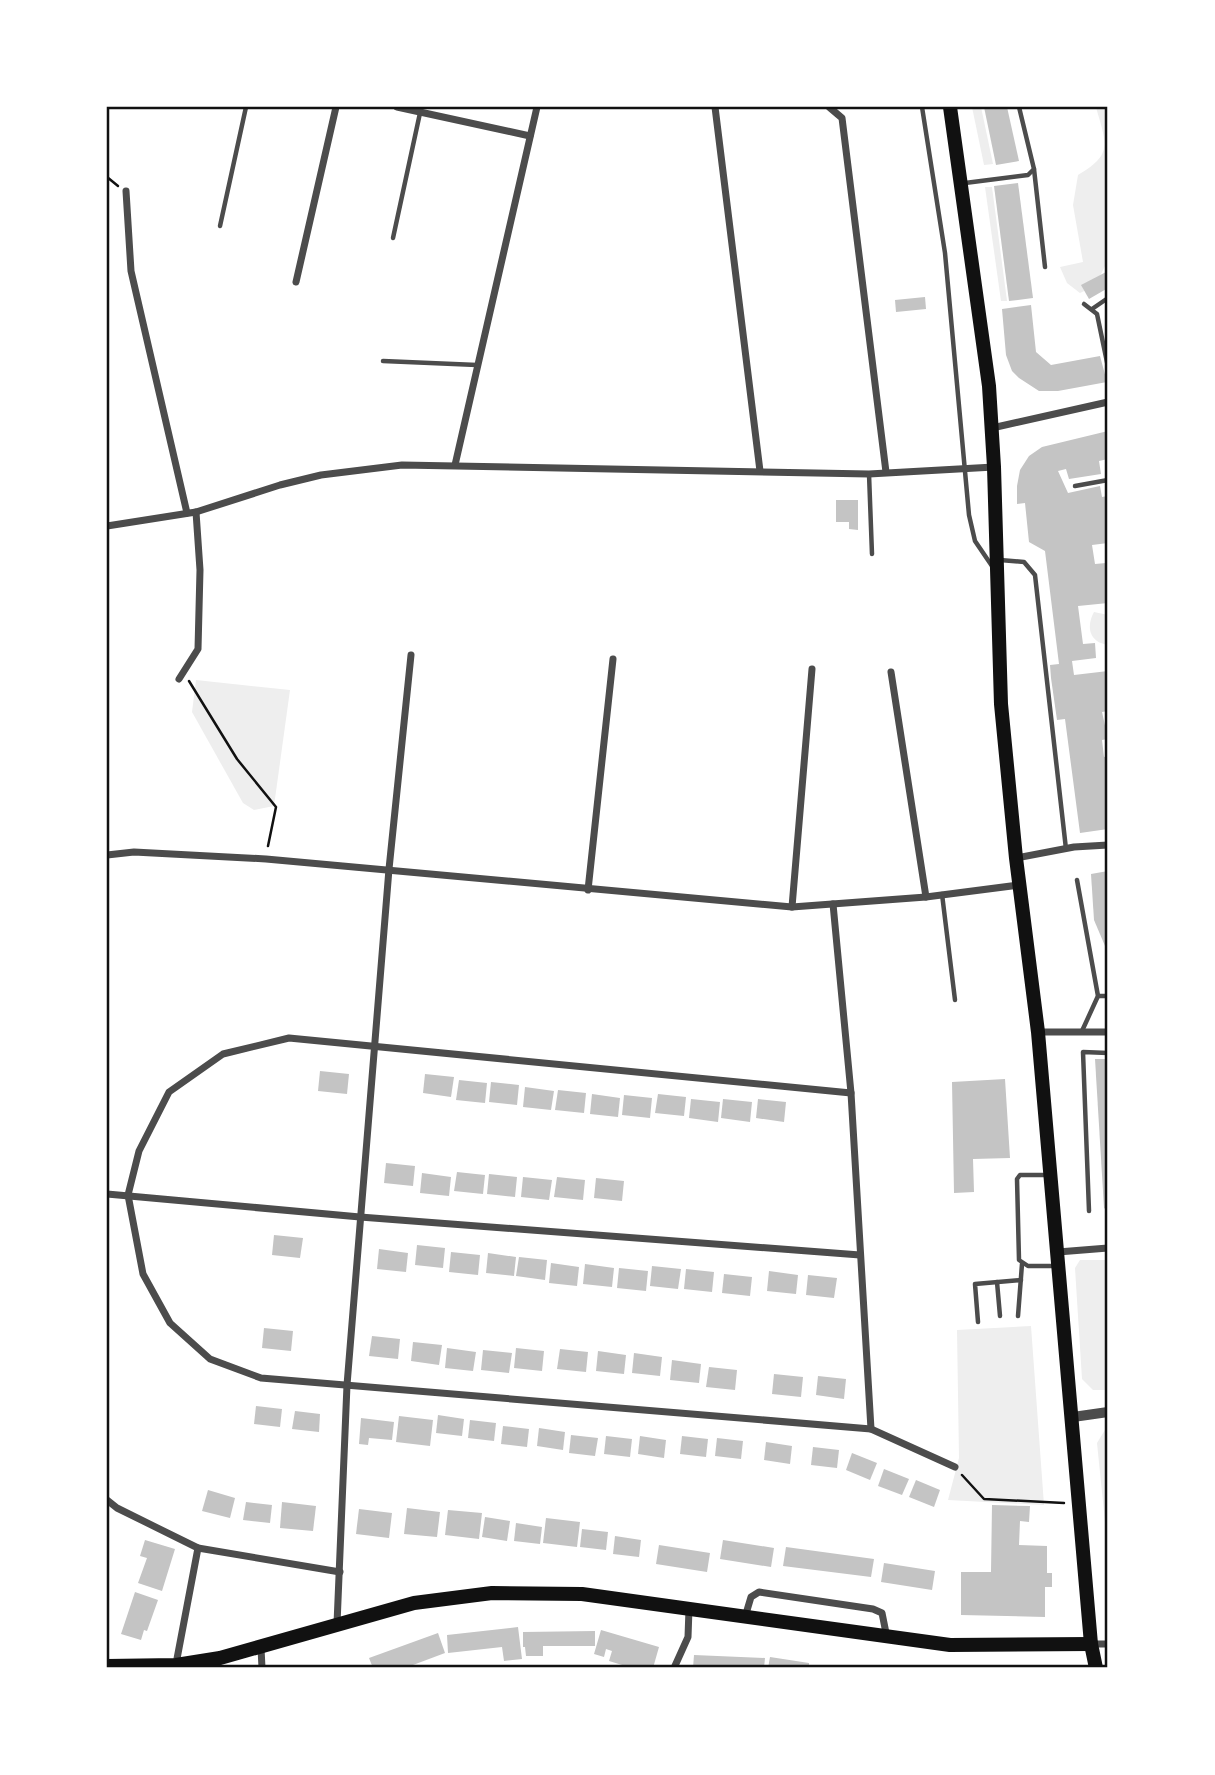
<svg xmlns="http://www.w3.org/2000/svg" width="1215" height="1775" font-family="Montserrat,sans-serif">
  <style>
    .green { fill: #eee }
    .building { fill: #c4c4c4 }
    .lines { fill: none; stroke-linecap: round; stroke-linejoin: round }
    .path { stroke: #111; stroke-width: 2.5 }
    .service { stroke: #4c4c4c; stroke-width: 4.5 }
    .minor { stroke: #4c4c4c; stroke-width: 7 }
    .tertiary { stroke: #4c4c4c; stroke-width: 10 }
    .primary { stroke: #111; stroke-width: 14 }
    .neatline { fill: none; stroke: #111; stroke-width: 2.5 }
  </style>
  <rect width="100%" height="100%" fill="#fff"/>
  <g class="green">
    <path d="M972,107H981L993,164L984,165Z"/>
    <path d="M1096,107H1108V260L1095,286L1080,293L1067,283L1060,267L1083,262L1073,205L1078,175C1114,154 1106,144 1096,107Z"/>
    <path d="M985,187H992L1007,301H1001Z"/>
    <path d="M1094,612L1108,615V645C1089,642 1086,627 1094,612Z"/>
    <path d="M196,680L290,690L274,806L254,810L243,803L192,712Z"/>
    <path d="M1080,1260H1108V1390H1093L1082,1379L1075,1268Z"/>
    <path d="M1031,1326L1044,1505L948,1500L959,1458L957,1330Z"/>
    <path d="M1108,1425V1551L1097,1443Z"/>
  </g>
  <g class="building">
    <path d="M984,107H1007L1019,161L996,165Z"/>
    <path d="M1018,183L1033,298L1009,301L994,186Z"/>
    <path d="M1108,271V288L1089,299L1081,285Z"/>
    <path d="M925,297L926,309L896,312L895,300Z"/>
    <path d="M1031,305L1036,352L1051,365L1100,356L1107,382L1058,391H1039L1019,378L1012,371L1006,355L1002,309Z"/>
    <path d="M1108,431V459L1099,461L1101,474L1069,479L1066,469L1058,471L1068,493L1100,486L1102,497L1108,496V543L1092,545L1095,564L1106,563L1108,603L1078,606L1083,644L1095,643L1096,658L1072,661L1074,675L1108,671V711L1102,712L1108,739L1102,740L1104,757L1108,756V829L1080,833L1065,719L1057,720L1051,678L1050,665L1059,664L1045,551L1029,542L1025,503L1017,504V486L1020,470L1029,456L1042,447Z"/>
    <path d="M836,500H858V530L849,529V522H836Z"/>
    <path d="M1108,871V953L1094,920L1091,874Z"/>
    <path d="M1095,1059H1108V1211L1104,1208Z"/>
    <path d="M320,1071L349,1074L347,1094L318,1091Z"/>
    <path d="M425,1074L454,1077L451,1097L423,1093Z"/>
    <path d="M1005,1079L1010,1158L973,1159L974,1192L954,1193L952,1082Z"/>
    <path d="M459,1080L487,1083L485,1103L456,1100Z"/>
    <path d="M491,1082L519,1085L517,1105L489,1102Z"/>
    <path d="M525,1087L554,1091L551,1110L523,1107Z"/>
    <path d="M558,1090L586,1093L584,1113L555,1110Z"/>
    <path d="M592,1094L620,1098L618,1117L590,1114Z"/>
    <path d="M658,1094L686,1097L684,1116L655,1113Z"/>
    <path d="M624,1095L652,1098L650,1118L622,1115Z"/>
    <path d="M691,1099L720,1102L718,1122L689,1118Z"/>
    <path d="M723,1099L752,1102L750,1122L721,1118Z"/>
    <path d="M758,1099L786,1102L784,1122L756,1118Z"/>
    <path d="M386,1163L415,1166L413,1186L384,1183Z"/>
    <path d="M457,1172L485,1175L483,1194L454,1191Z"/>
    <path d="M422,1173L451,1177L449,1196L420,1193Z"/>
    <path d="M489,1174L517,1177L515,1197L487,1194Z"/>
    <path d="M523,1177L552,1180L549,1200L521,1197Z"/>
    <path d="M557,1177L585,1180L583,1200L554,1197Z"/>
    <path d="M596,1178L624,1181L622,1201L594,1198Z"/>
    <path d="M274,1235L303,1238L300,1258L272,1255Z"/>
    <path d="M417,1245L445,1248L443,1268L415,1265Z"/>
    <path d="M379,1249L408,1253L406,1272L377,1269Z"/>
    <path d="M451,1252L480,1255L478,1275L449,1272Z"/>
    <path d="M488,1253L516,1257L514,1276L486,1273Z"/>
    <path d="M519,1257L547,1260L545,1280L516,1276Z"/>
    <path d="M551,1263L579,1267L577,1286L549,1283Z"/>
    <path d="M585,1264L614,1268L612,1287L583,1284Z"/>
    <path d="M652,1266L681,1269L678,1289L650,1286Z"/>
    <path d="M619,1268L648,1271L646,1291L617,1288Z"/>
    <path d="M686,1269L714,1272L712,1292L684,1289Z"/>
    <path d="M769,1271L798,1275L796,1294L767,1291Z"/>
    <path d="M724,1274L752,1277L750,1296L722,1293Z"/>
    <path d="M808,1275L837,1278L834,1298L806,1295Z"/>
    <path d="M264,1328L293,1331L291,1351L262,1348Z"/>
    <path d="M372,1336L400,1339L398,1359L369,1356Z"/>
    <path d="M413,1342L442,1345L439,1365L411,1361Z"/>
    <path d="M447,1348L476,1352L473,1371L445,1368Z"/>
    <path d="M516,1348L544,1351L542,1371L514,1368Z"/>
    <path d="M560,1349L588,1352L586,1372L557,1369Z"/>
    <path d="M483,1350L512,1353L509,1373L481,1370Z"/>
    <path d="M598,1351L626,1355L624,1374L596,1371Z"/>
    <path d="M634,1353L662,1357L660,1376L632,1373Z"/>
    <path d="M672,1360L701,1364L699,1383L670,1380Z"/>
    <path d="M709,1367L737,1370L735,1390L706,1387Z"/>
    <path d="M774,1374L803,1377L801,1397L772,1394Z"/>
    <path d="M818,1376L846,1379L844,1399L816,1395Z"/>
    <path d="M256,1406L282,1409L280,1427L254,1424Z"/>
    <path d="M295,1411L320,1414L319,1432L292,1429Z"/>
    <path d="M438,1415L464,1419L462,1436L436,1433Z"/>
    <path d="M399,1416L433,1420L430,1446L396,1442Z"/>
    <path d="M361,1418L394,1422L392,1440L369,1438L368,1445L359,1444Z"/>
    <path d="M470,1420L496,1423L494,1441L468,1438Z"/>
    <path d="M503,1426L529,1429L527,1447L501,1444Z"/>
    <path d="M539,1428L565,1432L563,1450L537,1446Z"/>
    <path d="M571,1435L598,1438L595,1456L569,1453Z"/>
    <path d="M606,1436L632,1439L630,1457L604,1454Z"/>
    <path d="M640,1436L666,1440L664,1458L638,1454Z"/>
    <path d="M682,1436L708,1439L706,1457L680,1454Z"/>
    <path d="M717,1438L743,1441L741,1459L715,1456Z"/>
    <path d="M766,1442L792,1446L790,1464L764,1460Z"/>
    <path d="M813,1447L839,1450L837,1468L811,1465Z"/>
    <path d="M852,1453L877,1463L870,1480L846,1470Z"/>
    <path d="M884,1469L909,1479L902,1495L878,1486Z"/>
    <path d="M916,1480L940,1490L934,1507L909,1497Z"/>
    <path d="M208,1490L235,1498L230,1518L202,1511Z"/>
    <path d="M246,1502L272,1505L270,1523L243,1520Z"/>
    <path d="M282,1502L316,1506L313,1531L280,1528Z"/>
    <path d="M992,1505L1030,1506L1029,1522L1020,1521L1019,1545L1047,1546V1573H1052V1587H1045V1617L961,1615V1572H991Z"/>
    <path d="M407,1508L440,1512L437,1537L404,1534Z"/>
    <path d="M359,1509L392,1513L389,1538L356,1534Z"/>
    <path d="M448,1510L482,1513L479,1539L445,1535Z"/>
    <path d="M485,1517L510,1521L507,1541L482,1537Z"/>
    <path d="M546,1518L580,1522L577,1547L543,1543Z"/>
    <path d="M516,1523L542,1527L540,1544L514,1541Z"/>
    <path d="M582,1529L608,1532L606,1550L580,1547Z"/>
    <path d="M615,1536L641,1540L639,1557L613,1554Z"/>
    <path d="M145,1540L175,1549L162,1591L138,1583L147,1558L140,1556Z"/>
    <path d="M723,1540L774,1548L771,1567L720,1559Z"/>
    <path d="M659,1545L710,1553L707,1572L656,1564Z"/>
    <path d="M786,1547L874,1559L871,1577L783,1566Z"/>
    <path d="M884,1563L935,1571L932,1590L881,1582Z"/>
    <path d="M135,1592L158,1600L147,1631L144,1630L141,1640L121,1634Z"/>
    <path d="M518,1627L522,1659L504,1661L502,1647L448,1653L447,1635Z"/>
    <path d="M601,1630L659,1647L653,1668H632L609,1661L612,1651L606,1649L604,1657L594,1654Z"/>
    <path d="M595,1631V1646H543V1656H526L525,1647H523V1632Z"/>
    <path d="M438,1633L445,1653L405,1668H373L369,1658Z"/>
    <path d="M694,1655L765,1658L764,1668H693Z"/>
    <path d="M770,1657L809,1663V1668H768Z"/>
  </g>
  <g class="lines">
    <g class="path">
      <path d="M107,177L118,186"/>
      <path d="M189,681L237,759L276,807L268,846"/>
      <path d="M962,1475L984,1499L1064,1503"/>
    </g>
    <g class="service">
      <path d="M922,107L945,253L969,515L975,541L992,566"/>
      <path d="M1034,169L1045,267"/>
      <path d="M965,183L1028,175L1034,169L1019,107"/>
      <path d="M220,226L246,107"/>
      <path d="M393,238L420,113"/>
      <path d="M1084,304L1097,314L1108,367"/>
      <path d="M1092,309L1108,298"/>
      <path d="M383,361L477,365"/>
      <path d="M869,474L872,554"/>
      <path d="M1075,486L1108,480"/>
      <path d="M1000,560L1024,562L1035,575L1066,849"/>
      <path d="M1077,880L1098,996L1082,1031"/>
      <path d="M942,894L955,1000"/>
      <path d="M1098,996H1108"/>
      <path d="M1047,1175H1020L1017,1179L1019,1260L1028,1266H1055"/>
      <path d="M1089,1211L1083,1052L1108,1053"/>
      <path d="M997,1282L1000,1316"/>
      <path d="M1018,1316L1022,1264"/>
      <path d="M978,1322L975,1284L1021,1280"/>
    </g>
    <g class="minor">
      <path d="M397,107L530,136"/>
      <path d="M715,107L760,471"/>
      <path d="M829,107L842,118L886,472"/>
      <path d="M126,191L131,271L187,513"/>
      <path d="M296,282L336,107"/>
      <path d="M992,428L1108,402"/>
      <path d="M455,465L537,107"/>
      <path d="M107,526L196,512L280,485L321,475L402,465L869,474L994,467"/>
      <path d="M891,672L926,897"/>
      <path d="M179,679L198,649L200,570L196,512"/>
      <path d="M107,855L134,852L266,859L792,907L926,897L1019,885"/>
      <path d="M1016,858L1074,847L1108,845"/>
      <path d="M588,890L613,659"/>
      <path d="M833,904L851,1093L871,1429"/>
      <path d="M792,907L812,669"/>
      <path d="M1038,1032H1108"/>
      <path d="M851,1093L289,1038L223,1054L169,1092L139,1151L128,1195L143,1274L170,1323L210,1359L261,1378L871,1429L955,1467"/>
      <path d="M107,1194L360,1217L860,1255"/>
      <path d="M1058,1252L1108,1248"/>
      <path d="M107,1500L117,1508L198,1548L340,1572"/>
      <path d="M745,1617L751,1597L759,1592L873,1609L882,1613L887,1638"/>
      <path d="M337,1624L347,1385L389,869L411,655"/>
      <path d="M1092,1644H1108"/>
      <path d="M261,1648L262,1668"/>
      <path d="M176,1664L198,1548"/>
      <path d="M674,1668L688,1637L689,1609"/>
    </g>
    <path class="tertiary" d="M1073,1417L1108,1412"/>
    <g class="primary">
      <path d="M950,107L989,386L994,467L1001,704L1016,858L1038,1032L1091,1644L1096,1668"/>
      <path d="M107,1666L176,1665L220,1658L414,1603L492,1593L582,1594L950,1645L1091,1644"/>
    </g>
  </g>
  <rect width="1215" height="1775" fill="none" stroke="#ffffff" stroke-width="217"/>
  <rect x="108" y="108" width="998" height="1558" class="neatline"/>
</svg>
